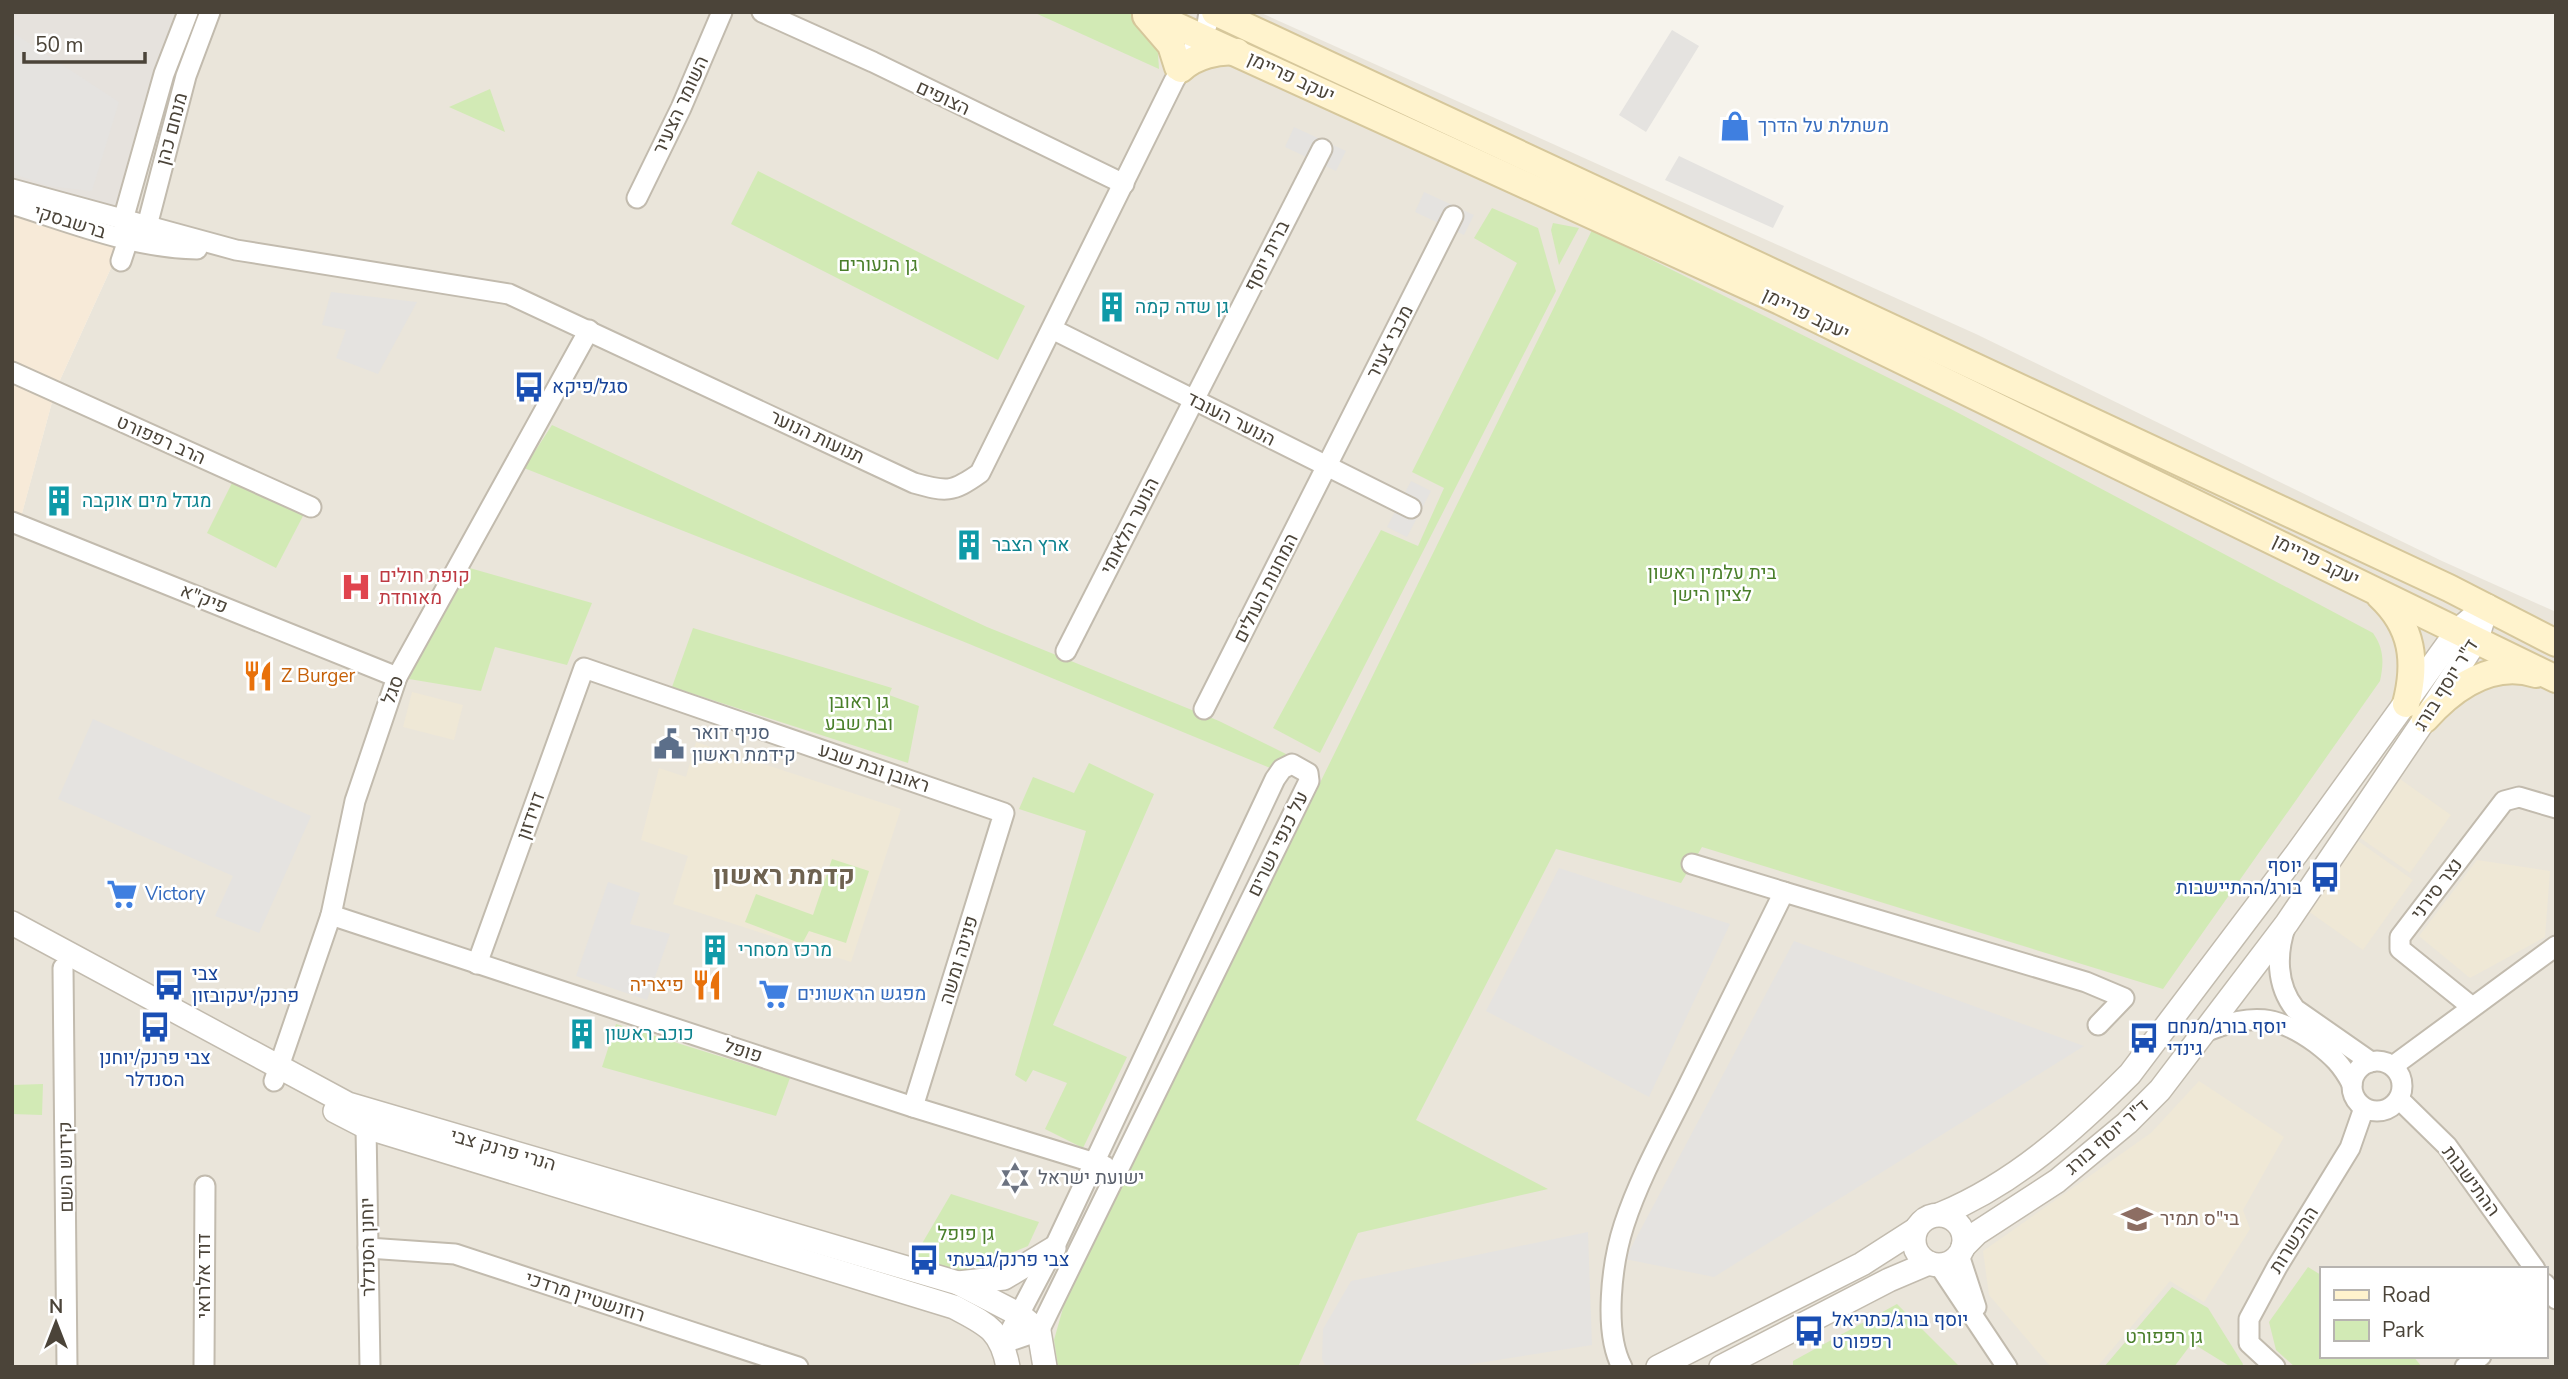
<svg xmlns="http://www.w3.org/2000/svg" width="2568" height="1379" font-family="'Nunito Sans',Heebo,sans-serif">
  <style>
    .residential { fill: #eae5da; fill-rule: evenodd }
    .commercial { fill: #f7ead8 }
    .industrial { fill: #e6e2dd }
    .education { fill: #efe8d6 }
    .green { fill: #d2eab5 }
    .parking { fill: #e5e3e0 }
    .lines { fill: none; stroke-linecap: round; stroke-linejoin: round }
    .minor-casing { stroke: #c2bbae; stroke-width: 23 }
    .tertiary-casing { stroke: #c2bbae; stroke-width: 26 }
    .secondary-casing { stroke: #d6c79b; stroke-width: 30 }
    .minor { stroke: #fff; stroke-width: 19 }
    .tertiary { stroke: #fff; stroke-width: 23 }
    .secondary { stroke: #fff3cd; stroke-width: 26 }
    .labels { text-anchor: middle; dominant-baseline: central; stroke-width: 5; stroke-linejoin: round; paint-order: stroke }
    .street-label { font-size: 19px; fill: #4b4439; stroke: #fff }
    .shop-label { font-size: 19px; fill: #366cbe; stroke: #fff; text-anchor: start }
    .park-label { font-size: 19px; fill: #4a7f2a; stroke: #fff }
    .culture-label { font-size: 19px; fill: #0d838f; stroke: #fff; text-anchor: start }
    .transit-label { font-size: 19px; fill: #164399; stroke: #fff; text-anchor: start }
    .health-label { font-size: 19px; fill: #be3a42; stroke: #fff; text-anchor: start }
    .food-label { font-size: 19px; fill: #c56008; stroke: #fff; text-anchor: start }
    .service-label { font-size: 19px; fill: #4e5e75; stroke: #fff; text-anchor: start }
    .worship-label { font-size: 19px; fill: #5b616d; stroke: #fff; text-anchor: start }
    .education-label { font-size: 19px; fill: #785e54; stroke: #fff; text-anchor: start }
    .district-label { font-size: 26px; font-weight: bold; fill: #6e6250; stroke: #fff }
  </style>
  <rect width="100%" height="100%" fill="#f6f3ec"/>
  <path class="residential" d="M200,12H1259L1976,334L2442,561L2556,612V1367H12V522L19,524L55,391L132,222ZM2321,1269H2545V1356H2321Z"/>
  <path class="commercial" d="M12,189L132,222L55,391L19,525L12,522Z"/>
  <path class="industrial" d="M12,12H200L132,222L12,189Z"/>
  <g class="education">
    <path d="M412,692L463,705L454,740L403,727Z"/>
    <path d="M696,742L901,809L851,962L673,904L688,856L641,840L659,768L686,777Z"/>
    <path d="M2400,779L2451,815L2410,873L2359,837Z"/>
    <path d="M2358,841L2413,880L2363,950L2308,911Z"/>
    <path d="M2477,860L2550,871L2545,937L2470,978L2419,936Z"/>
    <path d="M2199,1081L2284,1137L2243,1210L2250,1229L2204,1302L2170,1281L2097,1367H2051L1989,1295L1983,1251L2151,1133Z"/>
  </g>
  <g class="green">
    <path d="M1033,12H1132L1157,39L1159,69Z"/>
    <path d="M490,89L505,132L449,107Z"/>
    <path d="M758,171L1025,306L998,360L731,224Z"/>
    <path d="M1492,208L1538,228L1556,291L1320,753L1273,728L1381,530L1418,546L1444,488L1412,472L1517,263L1474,238Z"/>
    <path d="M1553,223L1579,228L1559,265L1551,230Z"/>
    <path d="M1592,230L1949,408L2373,633C2384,649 2384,662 2380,681L2163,989L1702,847L1681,883L1556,849L1416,1120L1548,1189L1358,1233L1298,1367H1058L1054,1340L1065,1301Z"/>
    <path d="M552,425L987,627L1219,721L1286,754L1275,770L962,641L524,468Z"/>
    <path d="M234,479L304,514L276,568L207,533Z"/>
    <path d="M459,565L592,603L567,665L495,647L481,691L397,677Z"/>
    <path d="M693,628L892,688L889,695L919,706L908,763L672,687Z"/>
    <path d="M1089,763L1154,794L1053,1025L1127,1057L1083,1148L1045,1129L1067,1083L1033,1070L1026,1082L1015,1075L1086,831L1019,809L1033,777L1074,793Z"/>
    <path d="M832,859L869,871L846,943L809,931L802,944L745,922L756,894L813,915Z"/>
    <path d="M616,1024L790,1078L776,1116L602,1067Z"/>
    <path d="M43,1084L42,1115L12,1114V1085Z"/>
    <path d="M951,1194L1039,1222L1028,1246L982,1265L960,1271L913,1259Z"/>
    <path d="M2308,1267L2321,1275V1356H2413L2422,1367H2295L2276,1350L2269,1322Z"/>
    <path d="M2172,1287L2208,1308L2243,1364L2242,1367H2231L2192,1343L2174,1367H2104Z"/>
    <path d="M1897,1304L1960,1367H1793V1361Z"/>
  </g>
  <g class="parking">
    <path d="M1672,30L1699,46L1646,132L1619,115Z"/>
    <path d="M12,32L119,102L92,191L48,186L12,173Z"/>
    <path d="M1294,127L1346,151L1336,171L1285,147Z"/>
    <path d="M1679,156L1784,206L1773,228L1665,180Z"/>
    <path d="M1424,192L1474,215L1464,235L1415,212Z"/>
    <path d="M331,292L417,302L378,374L336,358L346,330L322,325Z"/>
    <path d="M1411,481L1431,491L1407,537L1387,527Z"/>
    <path d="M93,719L311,816L259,933L215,916L233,876L58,799Z"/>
    <path d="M1559,868L1730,924L1649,1097L1486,1011Z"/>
    <path d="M608,882L640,893L630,924L670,934L647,1000L576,976Z"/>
    <path d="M1794,941L2084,1046L1714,1277L1625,1259Z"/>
    <path d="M1588,1232L1592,1345L1453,1367H1326L1322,1359L1323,1329L1351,1281Z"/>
  </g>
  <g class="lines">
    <g class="minor-casing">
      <g id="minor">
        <path d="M762,12L873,62L1124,184"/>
        <path d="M12,189L236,250L509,294L914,483C946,492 952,493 980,473L1174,81L1207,25L1209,12"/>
        <path d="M637,198L681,108L722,12"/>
        <path d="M12,204C72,223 134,248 197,249"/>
        <path d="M126,232L123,220L164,74L188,12"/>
        <path d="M121,261L128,240L147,226L186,76L210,12"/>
        <path d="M1052,329L1411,508"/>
        <path d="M12,372L311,507"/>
        <path d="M12,522L397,677"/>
        <path d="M1066,651L1322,149"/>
        <path d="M1204,709L1453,216"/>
        <path d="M1292,764L1308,773L1309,781L1039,1331L1004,1343L1054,1248L1275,779L1282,769Z"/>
        <path d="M1692,864L1784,892"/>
        <path d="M331,915L913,1107L1105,1166"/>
        <path d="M2286,925C2276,953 2276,985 2295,1009L2371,1062"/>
        <path d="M477,964L584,668L1004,813L913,1107"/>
        <path d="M63,968L67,1367"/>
        <path d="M2472,1007L2400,949V937L2504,801L2519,797L2556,808"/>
        <path d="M2207,1031C2251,1013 2278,1015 2316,1043C2333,1056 2342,1065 2352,1084"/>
        <circle cx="2377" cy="1086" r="25"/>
        <path d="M2393,1066L2556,946"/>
        <path d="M274,1081L331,915L355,801L397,677L589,330"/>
        <path d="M2399,1099L2447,1146L2535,1269"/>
        <path d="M366,1127L370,1367"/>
        <path d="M368,1248L455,1254L798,1367"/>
        <path d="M1959,1255L1976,1307"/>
        <path d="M1939,1265L2007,1367"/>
        <path d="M2545,1284L2556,1299"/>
        <path d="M204,1367L205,1186"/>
        <path d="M1622,1367C1603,1331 1612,1262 1624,1225C1639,1179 1663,1136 1684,1094C1718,1026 1751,959 1784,892L2086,982L2124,998L2098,1025"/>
        <path d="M2275,1367L2249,1343V1319L2277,1267L2350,1148L2364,1108"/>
        <path d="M2465,1367L2481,1356"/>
      </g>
    </g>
    <g class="tertiary-casing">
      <g id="tertiary">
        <path d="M12,923L348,1104L958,1283L1020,1315L1039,1331L1045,1367"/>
        <path d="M335,1111L366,1127L954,1307C986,1324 1001,1329 1008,1367"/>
        <path d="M1941,1214C2014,1184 2075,1129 2130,1074L2297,853L2458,630L2471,619"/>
        <circle cx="1939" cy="1240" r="25"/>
        <path d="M1963,1247L1977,1233L2057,1181L2127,1123L2160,1090L2287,923L2425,719L2477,639L2487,606"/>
        <path d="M958,1283L1004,1278L1054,1248"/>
        <path d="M1658,1367L1862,1264L1915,1230"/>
        <path d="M1721,1367L1889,1280L1929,1263"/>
      </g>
    </g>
    <g class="secondary-casing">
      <g id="secondary">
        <path d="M1146,12L1780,301L2556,679"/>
        <path d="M1215,12L2449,588L2556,643"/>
        <path d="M1146,16L1171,45L1178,67"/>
        <path d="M1181,69C1195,56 1218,50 1237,52"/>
        <path d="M2380,596C2413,627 2417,662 2406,704"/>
        <path d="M2425,719C2453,688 2492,660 2536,674"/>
      </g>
    </g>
    <use href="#minor" class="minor"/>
    <use href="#tertiary" class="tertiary"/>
    <use href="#secondary" class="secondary"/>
  </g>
  <defs>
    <g id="shop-bare" transform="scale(2.415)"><path d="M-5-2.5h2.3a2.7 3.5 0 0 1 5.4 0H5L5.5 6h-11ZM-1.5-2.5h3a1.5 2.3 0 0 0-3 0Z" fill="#3f7fe0" stroke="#fff" stroke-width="2.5" paint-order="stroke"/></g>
    <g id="building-bare" transform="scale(2.415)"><path d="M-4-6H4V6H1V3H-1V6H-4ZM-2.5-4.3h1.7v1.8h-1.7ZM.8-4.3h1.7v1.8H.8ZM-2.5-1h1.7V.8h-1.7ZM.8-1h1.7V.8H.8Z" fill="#0f9aa8" stroke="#fff" stroke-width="2.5" paint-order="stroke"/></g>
    <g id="bus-bare" transform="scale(2.415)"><path d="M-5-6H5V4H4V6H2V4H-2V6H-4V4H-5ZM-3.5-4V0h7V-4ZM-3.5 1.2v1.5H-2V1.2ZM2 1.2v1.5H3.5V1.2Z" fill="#1a4fb4" stroke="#fff" stroke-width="2.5" paint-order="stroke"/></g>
    <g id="hospital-bare" transform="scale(2.415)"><path d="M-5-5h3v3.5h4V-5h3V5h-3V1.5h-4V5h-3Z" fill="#e0444e" stroke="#fff" stroke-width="2.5" paint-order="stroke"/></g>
    <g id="restaurant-bare" transform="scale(2.415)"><path d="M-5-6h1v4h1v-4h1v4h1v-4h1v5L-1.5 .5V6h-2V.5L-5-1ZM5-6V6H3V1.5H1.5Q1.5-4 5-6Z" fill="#e8710a" stroke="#fff" stroke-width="2.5" paint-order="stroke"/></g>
    <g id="civic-bare" transform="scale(2.415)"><path d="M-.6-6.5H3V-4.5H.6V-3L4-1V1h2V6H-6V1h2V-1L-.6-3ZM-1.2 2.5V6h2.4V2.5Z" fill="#5c6f8a" stroke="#fff" stroke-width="2.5" paint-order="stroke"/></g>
    <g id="supermarket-bare" transform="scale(2.415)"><path d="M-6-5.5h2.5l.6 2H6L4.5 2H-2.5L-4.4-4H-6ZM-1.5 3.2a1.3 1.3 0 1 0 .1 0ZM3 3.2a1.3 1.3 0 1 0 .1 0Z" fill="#3f7fe0" stroke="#fff" stroke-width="2.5" paint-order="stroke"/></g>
    <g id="synagogue-bare" transform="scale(2.415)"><path d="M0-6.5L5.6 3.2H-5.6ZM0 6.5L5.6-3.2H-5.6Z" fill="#6b7280" stroke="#fff" stroke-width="2.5" paint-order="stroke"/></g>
    <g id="school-bare" transform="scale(2.415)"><path d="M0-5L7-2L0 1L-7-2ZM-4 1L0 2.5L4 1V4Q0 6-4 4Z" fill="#8d6e63" stroke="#fff" stroke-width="2.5" paint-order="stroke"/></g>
  </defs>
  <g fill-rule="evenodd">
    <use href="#shop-bare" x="1735" y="126"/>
    <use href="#building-bare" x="1112" y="307"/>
    <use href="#bus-bare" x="529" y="387"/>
    <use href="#building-bare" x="59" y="501"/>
    <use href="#building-bare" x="969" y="545"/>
    <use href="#hospital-bare" x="356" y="587"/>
    <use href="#restaurant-bare" x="258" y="676"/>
    <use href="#civic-bare" x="669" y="744"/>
    <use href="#bus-bare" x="2325" y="877"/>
    <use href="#supermarket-bare" x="122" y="894"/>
    <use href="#building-bare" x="715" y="950"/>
    <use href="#bus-bare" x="169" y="985"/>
    <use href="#restaurant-bare" x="707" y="985"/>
    <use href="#supermarket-bare" x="774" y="994"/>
    <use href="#bus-bare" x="155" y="1027"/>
    <use href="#building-bare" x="582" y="1034"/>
    <use href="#bus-bare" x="2144" y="1038"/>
    <use href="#synagogue-bare" x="1015" y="1178"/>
    <use href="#school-bare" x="2137" y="1219"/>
    <use href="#bus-bare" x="924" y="1260"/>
    <use href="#bus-bare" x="1809" y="1331"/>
  </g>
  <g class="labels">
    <g class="street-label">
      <text transform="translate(1291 77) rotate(25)">יעקב פריימן</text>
      <text transform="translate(943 98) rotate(25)">הצופים</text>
      <text transform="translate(681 105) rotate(-65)">השומר הצעיר</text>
      <text transform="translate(172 129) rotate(-75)">מנחם כהן</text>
      <text transform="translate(70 222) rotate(17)">ברשבסקי</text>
      <text transform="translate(1267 256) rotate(-63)">ברית יוסף</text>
      <text transform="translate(1806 314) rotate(26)">יעקב פריימן</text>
      <text transform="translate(1390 342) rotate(-63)">מכבי צעיר</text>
      <text transform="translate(1231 419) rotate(27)">הנוער העובד</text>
      <text transform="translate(817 437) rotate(25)">תנועות הנוער</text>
      <text transform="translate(161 440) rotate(24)">הרב רפפורט</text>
      <text transform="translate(1130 526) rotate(-63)">הנוער הלאומי</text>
      <text transform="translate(2316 560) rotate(26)">יעקב פריימן</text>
      <text transform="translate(1266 588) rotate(-63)">המחנות העולים</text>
      <text transform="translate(204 599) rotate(22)">פיק"א</text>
      <text transform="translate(2446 685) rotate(-58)">ד"ר יוסף בורג</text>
      <text transform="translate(393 690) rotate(-69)">סגל</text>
      <text transform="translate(874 768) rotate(19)">ראובן ובת שבע</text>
      <text transform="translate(531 816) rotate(-70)">דוידזון</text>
      <text transform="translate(1278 844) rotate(-64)">על כנפי נשרים</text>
      <text transform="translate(2437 889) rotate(-53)">נצר סירני</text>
      <text transform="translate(959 960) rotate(-73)">פנינה ומשה</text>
      <text transform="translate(743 1051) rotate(18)">פופל</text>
      <text transform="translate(2107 1137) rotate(-41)">ד"ר יוסף בורג</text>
      <text transform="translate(503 1150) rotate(16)">הנרי פרנק צבי</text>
      <text transform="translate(66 1167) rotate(-91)">קידוש השם</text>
      <text transform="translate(2471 1181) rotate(53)">ההתישבות</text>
      <text transform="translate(2294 1240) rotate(-58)">ההכשרות</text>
      <text transform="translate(368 1247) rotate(-91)">יוחנן הסנדלר</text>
      <text transform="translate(204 1276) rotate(-90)">דוד אלרואי</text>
      <text transform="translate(585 1297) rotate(18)">רוזנשטיין מרדכי</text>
    </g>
    <g class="shop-label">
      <text x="1758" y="126">משתלת על הדרך</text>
      <text x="145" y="894">Victory</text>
      <text x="797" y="994">מפגש הראשונים</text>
    </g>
    <g class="park-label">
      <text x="878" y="265">גן הנעורים</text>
      <text x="1712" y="573">בית עלמין ראשון<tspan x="1712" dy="22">לציון הישן</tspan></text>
      <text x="859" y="702">גן ראובן<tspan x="859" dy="22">ובת שבע</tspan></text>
      <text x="966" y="1234">גן פופל</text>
      <text x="2164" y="1337">גן רפפורט</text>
    </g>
    <g class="culture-label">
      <text x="1135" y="307">גן שדה קמה</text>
      <text x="82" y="501">מגדל מים אוקבה</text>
      <text x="992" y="545">ארץ הצבר</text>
      <text x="738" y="950">מרכז מסחרי</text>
      <text x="605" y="1034">כוכב ראשון</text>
    </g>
    <g class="transit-label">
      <text x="552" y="387">סגל/פיקא</text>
      <text x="2302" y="866" text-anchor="end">יוסף<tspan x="2302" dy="22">בורג/ההתיישבות</tspan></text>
      <text x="192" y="974">צבי<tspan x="192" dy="22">פרנק/יעקובזון</tspan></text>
      <text x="2167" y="1027">יוסף בורג/מנחם<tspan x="2167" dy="22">גינדי</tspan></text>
      <text x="155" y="1058" text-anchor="middle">צבי פרנק/יוחנן<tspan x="155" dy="22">הסנדלר</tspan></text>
      <text x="947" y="1260">צבי פרנק/גבעתי</text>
      <text x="1832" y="1320">יוסף בורג/כתריאל<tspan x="1832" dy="22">רפפורט</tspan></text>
    </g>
    <g class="health-label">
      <text x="379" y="576">קופת חולים<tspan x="379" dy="22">מאוחדת</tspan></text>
    </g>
    <g class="food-label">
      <text x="281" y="676">Z Burger</text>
      <text x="684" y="985" text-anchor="end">פיצריה</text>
    </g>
    <g class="service-label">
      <text x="692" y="733">סניף דואר<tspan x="692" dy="22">קידמת ראשון</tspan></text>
    </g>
    <g class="worship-label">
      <text x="1038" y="1178">ישועת ישראל</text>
    </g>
    <g class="education-label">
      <text x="2160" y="1219">בי"ס תמיר</text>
    </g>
    <g class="district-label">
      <text x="784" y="875">קדמת ראשון</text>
    </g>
  </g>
  <rect width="2568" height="1379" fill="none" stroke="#4b4439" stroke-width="28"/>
  <rect x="2320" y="1267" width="228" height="91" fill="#ffffff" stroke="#b7b4b0" stroke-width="2"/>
  <rect x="2334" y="1290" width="35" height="10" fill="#fff3cd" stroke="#b7b4b0" stroke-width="2"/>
  <text x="2382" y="1302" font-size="21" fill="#4b4439">Road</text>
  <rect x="2334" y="1320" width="35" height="21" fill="#d2eab5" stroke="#b7b4b0" stroke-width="2"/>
  <text x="2382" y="1337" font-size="21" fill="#4b4439">Park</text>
  <g transform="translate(56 1323)" stroke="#ffffff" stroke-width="5" paint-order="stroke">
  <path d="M0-5L12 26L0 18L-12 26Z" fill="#4b4439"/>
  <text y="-10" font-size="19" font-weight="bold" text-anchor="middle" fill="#4b4439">N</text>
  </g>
  <path d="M24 52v10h121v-10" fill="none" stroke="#4b4439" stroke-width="3.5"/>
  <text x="35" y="52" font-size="21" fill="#4b4439" stroke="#ffffff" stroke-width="5" paint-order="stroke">50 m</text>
</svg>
